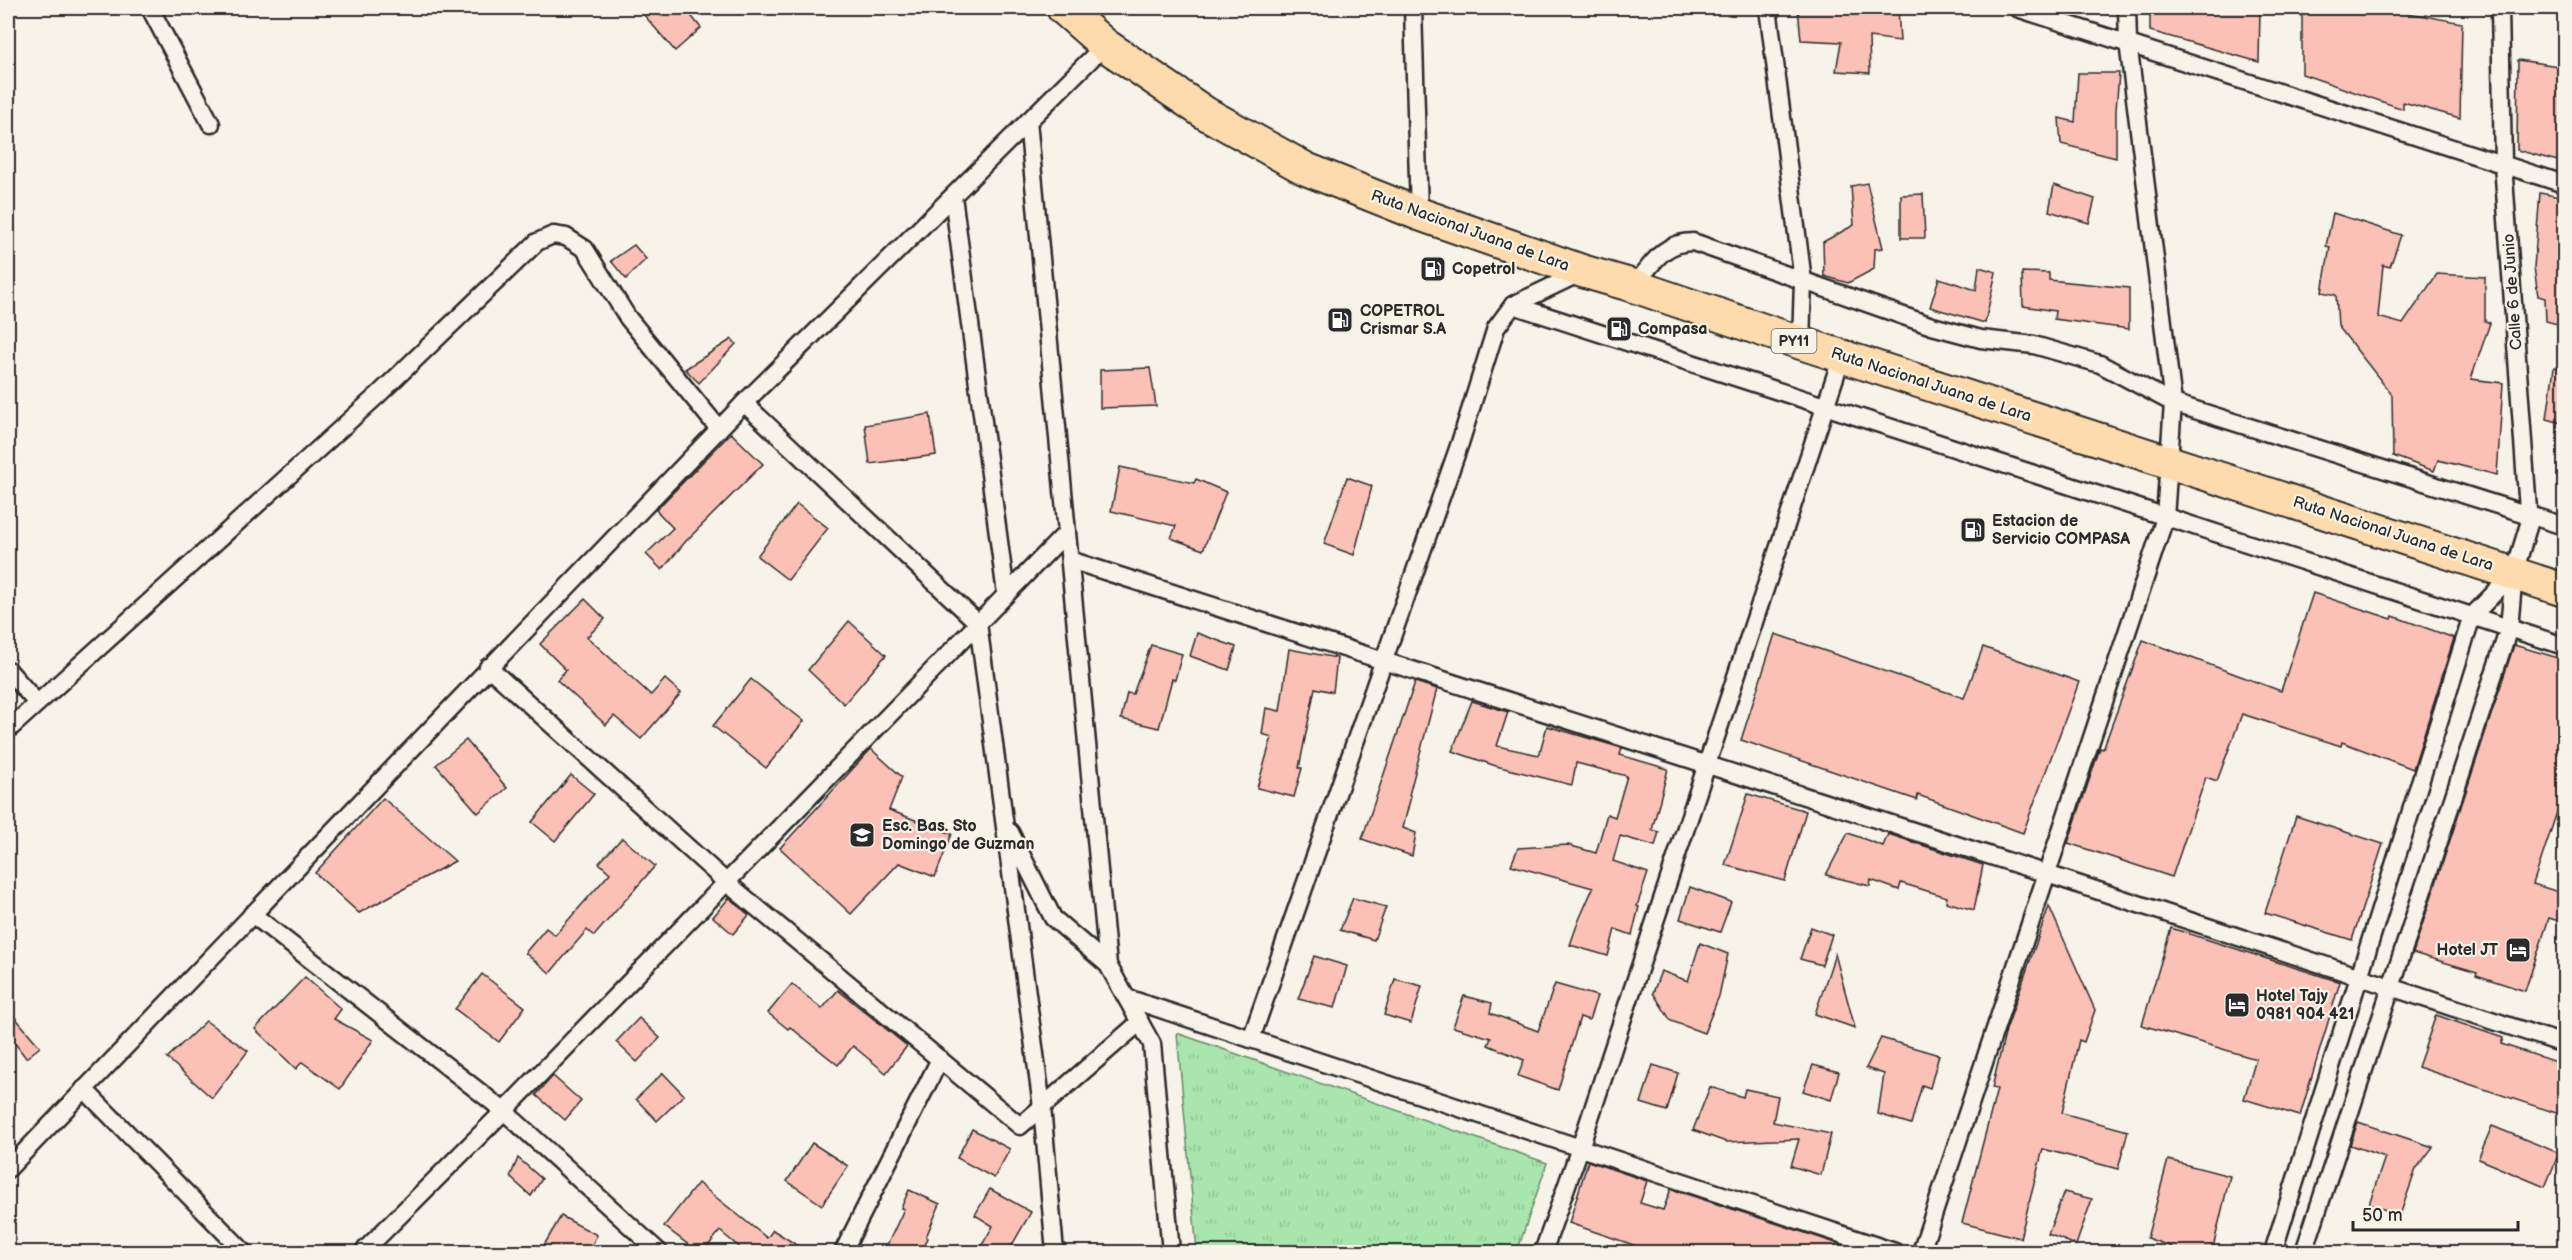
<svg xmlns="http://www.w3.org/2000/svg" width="2572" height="1260" font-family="'Balsamiq Sans',sans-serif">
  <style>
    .park { fill: url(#park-tufts); stroke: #6a886c; stroke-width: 1.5 }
    .building { fill: #fbc0b6; stroke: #2b2b2b; stroke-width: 1.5 }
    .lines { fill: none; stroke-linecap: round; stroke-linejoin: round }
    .street-casing { stroke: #2b2b2b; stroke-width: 21 }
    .highway-casing { stroke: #2b2b2b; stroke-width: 36 }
    .street { stroke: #f7f3e8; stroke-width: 16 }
    .highway { stroke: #fedbac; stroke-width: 32 }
    .labels { text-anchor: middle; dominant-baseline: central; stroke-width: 4.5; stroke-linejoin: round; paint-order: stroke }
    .shield { fill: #f7f3e8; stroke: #686764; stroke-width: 1.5 }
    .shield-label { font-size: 15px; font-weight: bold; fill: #2b2b2b }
    .street-label { font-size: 16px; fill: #2b2b2b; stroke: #f7f3e8 }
    .poi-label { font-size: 16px; font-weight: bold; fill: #2b2b2b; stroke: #f7f3e8; text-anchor: start }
  </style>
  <defs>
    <pattern id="park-tufts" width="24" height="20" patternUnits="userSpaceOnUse" patternTransform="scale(1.5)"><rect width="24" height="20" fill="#a8e6ae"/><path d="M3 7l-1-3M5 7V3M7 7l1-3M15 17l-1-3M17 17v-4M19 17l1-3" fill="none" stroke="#91c596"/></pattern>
  </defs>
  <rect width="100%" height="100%" fill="#f7f3e8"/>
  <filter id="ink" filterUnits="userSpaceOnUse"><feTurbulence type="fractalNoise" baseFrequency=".0167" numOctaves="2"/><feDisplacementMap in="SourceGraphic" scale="12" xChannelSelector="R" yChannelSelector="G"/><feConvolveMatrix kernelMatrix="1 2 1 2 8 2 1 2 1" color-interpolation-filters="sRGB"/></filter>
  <g filter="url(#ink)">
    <path class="park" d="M1177,1033L1547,1163L1517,1252H1197Z"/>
    <g class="building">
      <path d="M638,8H685L701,28L675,51Z"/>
      <path d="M1798,8H1898L1900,41L1869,37L1870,73L1836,71L1841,42L1801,40Z"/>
      <path d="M2150,8H2260L2259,62L2150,31Z"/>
      <path d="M2302,8H2393V10L2462,23L2460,118L2403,102V109L2302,74Z"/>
      <path d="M2518,60L2565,67V163L2517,150Z"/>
      <path d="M2078,73H2119L2116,110V158L2061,144L2059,118L2075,122Z"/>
      <path d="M1867,183L1883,248L1875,249L1874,269L1848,283L1824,276L1823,242L1854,225L1851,186Z"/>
      <path d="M2054,185L2095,199L2089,223L2049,211Z"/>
      <path d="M2540,193L2565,198V326L2546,321L2545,298L2538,296L2534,267Z"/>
      <path d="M1923,194L1925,238H1901V195Z"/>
      <path d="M2333,213L2401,235L2390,267L2383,265L2378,317L2403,324L2437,274L2485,277V321L2490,323L2471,379L2503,383L2497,475L2438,460L2434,471L2393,456L2392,395L2338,326L2336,295L2322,292L2330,247L2326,246Z"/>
      <path d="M634,245L646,259L626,279L611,261Z"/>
      <path d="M1979,267L1996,272L1985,323L1930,307L1939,278L1976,290Z"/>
      <path d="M2022,272L2049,273V280L2129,288V329L2054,319L2055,311L2023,306Z"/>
      <path d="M732,339L736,344L699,383L685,369Z"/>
      <path d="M2554,367L2565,368V424L2547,419Z"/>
      <path d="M1150,368L1156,406L1100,408V370Z"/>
      <path d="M930,414L936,455L870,464L865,425Z"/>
      <path d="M731,433L763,464L686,541L662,570L646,554L673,528L656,510Z"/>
      <path d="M1120,467L1194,483L1196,479L1226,492L1203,550L1171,538L1176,526L1111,511Z"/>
      <path d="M1347,477L1372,486L1354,555L1324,544Z"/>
      <path d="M797,504L828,528L788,580L757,556Z"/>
      <path d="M2313,593L2392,619L2393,616L2454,638L2413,769L2342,742L2341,746L2242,714L2217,781L2206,777L2172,877L2068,843L2100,748L2103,749L2143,640L2281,691Z"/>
      <path d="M585,599L605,619L587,637L651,695L665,679L681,693L641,739L614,716L606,725L557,680L566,670L540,644Z"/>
      <path d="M849,621L886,655L844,704L808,670Z"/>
      <path d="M1197,633L1236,647L1229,670L1190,656Z"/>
      <path d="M1775,634L1964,698L1983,647L2079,682L2023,833L1918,795L1917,800L1741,740Z"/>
      <path d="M1151,645L1182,654L1175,680L1172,679L1159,728L1121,719L1127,693L1133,694Z"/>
      <path d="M2514,645L2565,660V811L2558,809L2533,884L2565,894V923L2549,918L2525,991L2476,975L2477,972L2413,953Z"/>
      <path d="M1289,649L1337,658L1333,692L1315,688L1299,768H1302L1294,797L1257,788L1272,737L1262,734L1266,708L1280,711Z"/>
      <path d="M751,679L804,721L766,768L713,726Z"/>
      <path d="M1415,682L1437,689L1409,795L1411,796L1403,828L1416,833L1412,856L1362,839Z"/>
      <path d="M1472,701L1508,712L1497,746L1539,755L1547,726L1622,748L1620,755L1668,769L1652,830L1659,832L1655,846L1620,836L1613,861L1648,873L1637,906L1639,907L1632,935L1615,929L1608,956L1570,945L1578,922L1593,888L1511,865L1518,848L1568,845L1596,853L1607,814L1615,817L1627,776L1576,763L1572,785L1496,766L1452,751Z"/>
      <path d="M466,740L507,788L478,813L436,765Z"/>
      <path d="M871,749L902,777L889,810L952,834L935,877L899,863L851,914L780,848Z"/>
      <path d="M571,775L594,794L555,841L532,822Z"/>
      <path d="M1748,794L1806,811L1785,881L1725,865Z"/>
      <path d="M383,798L455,861L359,913L315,873Z"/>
      <path d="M2296,816L2383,844L2352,940L2265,913Z"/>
      <path d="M1848,833L1883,846L1888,834L1983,865L1974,910L1946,902L1947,897L1901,883L1899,890L1871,880L1870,886L1826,875Z"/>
      <path d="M622,838L655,866L594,936L587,930L550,973L525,953L546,928L555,935L610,873L599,863Z"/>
      <path d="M1690,887L1731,902L1720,932L1680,919Z"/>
      <path d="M729,898L749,915L733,934L713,917Z"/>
      <path d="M1353,898L1386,907L1374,940L1340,930Z"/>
      <path d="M2049,906L2095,1010L2084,1042L2079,1040L2062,1113L2128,1131L2118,1169L2043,1149L2020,1238L1962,1223L1997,1089L1992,1088L2006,1030Z"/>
      <path d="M1811,927L1832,935L1822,965L1800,959Z"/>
      <path d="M2171,928L2340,982L2300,1116L2244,1099L2256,1059L2142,1025Z"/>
      <path d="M1700,943L1728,954L1719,996L1704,1033L1671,1021L1653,993L1661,971L1688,981Z"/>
      <path d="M1835,954L1855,1028L1815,1014Z"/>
      <path d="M1314,956L1347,966L1335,1008L1298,999Z"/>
      <path d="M482,974L525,1007L499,1042L455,1009Z"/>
      <path d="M305,977L341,1009L334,1019L373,1040L340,1089L302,1062L296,1069L255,1029Z"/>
      <path d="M1395,979L1422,986L1411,1023L1384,1015Z"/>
      <path d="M792,984L822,1009L838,990L907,1046L886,1073L853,1046L838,1065L790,1027L788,1029L768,1013Z"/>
      <path d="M1555,984L1597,996L1589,1020L1580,1017L1558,1090L1518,1076L1524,1060L1488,1045L1491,1038L1453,1027L1464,996L1492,1003L1490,1013L1538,1031Z"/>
      <path d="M8,1009L40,1047L26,1058L8,1034Z"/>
      <path d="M2436,1015L2503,1038L2501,1044L2565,1065V1116L2418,1067Z"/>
      <path d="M639,1018L660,1038L637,1062L616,1042Z"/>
      <path d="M206,1021L248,1051L212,1098L167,1058Z"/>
      <path d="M1881,1038L1939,1055L1930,1088L1922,1085L1911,1124L1878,1114L1884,1074L1866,1068Z"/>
      <path d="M1653,1065L1678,1073L1667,1111L1641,1103Z"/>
      <path d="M1813,1065L1839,1072L1831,1100L1803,1091Z"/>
      <path d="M663,1073L684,1095L657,1121L636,1099Z"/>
      <path d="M553,1076L581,1101L565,1120L536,1095Z"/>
      <path d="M1710,1087L1743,1097L1745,1089L1778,1096L1773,1122L1831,1134L1821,1175L1791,1166L1799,1139L1726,1142L1693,1130Z"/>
      <path d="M2358,1122L2433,1147L2416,1169L2400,1215L2369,1204L2385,1157L2350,1145Z"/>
      <path d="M2492,1126L2559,1153L2545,1187L2478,1159Z"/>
      <path d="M972,1129L1010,1149L994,1178L957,1158Z"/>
      <path d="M812,1143L848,1166L822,1205L787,1181Z"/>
      <path d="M518,1158L542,1179L531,1196L510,1177Z"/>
      <path d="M2168,1160L2230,1176L2212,1252H2171L2172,1247L2147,1238Z"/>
      <path d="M1588,1161L1647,1181L1640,1203L1663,1210L1671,1189L1854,1249L1853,1252H1654L1569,1223Z"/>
      <path d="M698,1183L767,1238L773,1230L808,1252H745L720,1231L703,1252H698L664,1226Z"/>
      <path d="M990,1189L1031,1212L1008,1252H978L993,1226L975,1215Z"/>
      <path d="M909,1190L940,1204L926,1237L928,1238L921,1252H884L904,1209L901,1208Z"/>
      <path d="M2064,1192L2092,1199L2076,1245L2048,1234Z"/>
      <path d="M561,1216L597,1235L588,1252H540Z"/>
    </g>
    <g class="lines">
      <g class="street-casing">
        <g id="street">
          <path d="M150,8L211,124"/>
          <path d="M1413,8L1419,214"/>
          <path d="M1768,8L1803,281L1801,343"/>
          <path d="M2017,8L2564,184"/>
          <path d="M1028,121L1108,965L1152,1044L1171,1252"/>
          <path d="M953,196L1006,594"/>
          <path d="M1634,286C1652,265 1662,242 1693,242L1932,326L1981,339L2034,345L2100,364L2173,403L2564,526"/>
          <path d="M1513,305L2564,646"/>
          <path d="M744,403L978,623L1042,1107L1055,1252"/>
          <path d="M1070,560L2047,874L2564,1044"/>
          <path d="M488,667L726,882L1020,1126L1140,1022"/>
          <path d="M8,670L37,703"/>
          <path d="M8,730L379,394L537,242L553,235L566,237L585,249L628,318L719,429"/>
          <path d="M1010,832L1053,918L1108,965"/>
          <path d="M252,914L504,1111L659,1252"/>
          <path d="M1127,998L1895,1252"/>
          <path d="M1251,1039L1460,443L1496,328L1513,305L1582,272"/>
          <path d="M84,1089L244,1252"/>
          <path d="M8,1169L744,403L1105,45"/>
          <path d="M363,1252L504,1111L1067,532"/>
          <path d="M843,1252L940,1059"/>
          <path d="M1543,1252L1580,1148L1842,356"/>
          <path d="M1921,1252L2165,518L2173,403L2128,42L2127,8"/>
          <path d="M2273,1252L2472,616L2514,573"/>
          <path d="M2304,1252L2509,628L2514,573L2529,524L2503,164L2500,8"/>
        </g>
      </g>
      <g class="highway-casing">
        <path id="highway" d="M1063,8L1105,45L1205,113L1306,169L1419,214L1582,271L1634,286L1801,343L2564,590"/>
      </g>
      <use href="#street" class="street"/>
      <use href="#highway" class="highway"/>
    </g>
  </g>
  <defs>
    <g id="fuel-square" transform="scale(1.35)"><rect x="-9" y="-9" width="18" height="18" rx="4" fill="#2b2b2b" stroke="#f7f3e8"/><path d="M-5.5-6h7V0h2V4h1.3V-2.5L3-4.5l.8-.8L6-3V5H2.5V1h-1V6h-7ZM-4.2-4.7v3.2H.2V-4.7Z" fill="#fff"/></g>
    <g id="school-square" transform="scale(1.35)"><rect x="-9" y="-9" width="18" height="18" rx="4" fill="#2b2b2b" stroke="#f7f3e8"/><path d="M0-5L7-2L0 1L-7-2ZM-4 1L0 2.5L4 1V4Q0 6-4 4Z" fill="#fff"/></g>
    <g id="hotel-square" transform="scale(1.35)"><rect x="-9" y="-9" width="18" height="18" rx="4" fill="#2b2b2b" stroke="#f7f3e8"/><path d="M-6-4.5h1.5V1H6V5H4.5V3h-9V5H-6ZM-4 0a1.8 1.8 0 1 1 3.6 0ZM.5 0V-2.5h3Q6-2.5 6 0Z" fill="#fff"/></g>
  </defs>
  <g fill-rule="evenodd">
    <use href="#fuel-square" x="1433" y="269"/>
    <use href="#fuel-square" x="1340" y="320"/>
    <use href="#fuel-square" x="1619" y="329"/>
    <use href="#fuel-square" x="1973" y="530"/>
    <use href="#school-square" x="862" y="835"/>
    <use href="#hotel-square" x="2518" y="950"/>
    <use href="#hotel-square" x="2237" y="1005"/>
  </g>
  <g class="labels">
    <rect class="shield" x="1771.5" y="329" width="45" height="24" rx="4.5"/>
    <g class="shield-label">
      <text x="1794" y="341">PY11</text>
    </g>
    <g class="street-label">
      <text transform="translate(1470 231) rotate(20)">Ruta Nacional Juana de Lara</text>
      <text transform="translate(2513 292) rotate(-94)">Calle 6 de Junio</text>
      <text transform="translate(1931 385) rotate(18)">Ruta Nacional Juana de Lara</text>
      <text transform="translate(2393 534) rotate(18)">Ruta Nacional Juana de Lara</text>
    </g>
    <g class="poi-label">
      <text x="1452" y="269">Copetrol</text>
      <text x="1360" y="311">COPETROL<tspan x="1360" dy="18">Crismar S.A</tspan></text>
      <text x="1638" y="329">Compasa</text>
      <text x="1992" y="521">Estacion de<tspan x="1992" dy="18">Servicio COMPASA</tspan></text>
      <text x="882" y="826">Esc. Bas. Sto<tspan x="882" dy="18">Domingo de Guzman</tspan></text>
      <text x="2498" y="950" text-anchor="end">Hotel JT</text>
      <text x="2256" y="996">Hotel Tajy<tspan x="2256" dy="18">0981 904 421</tspan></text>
    </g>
  </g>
  <rect width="2572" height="1260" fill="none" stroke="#f7f3e8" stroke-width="30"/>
  <rect x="15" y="15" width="2542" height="1230" fill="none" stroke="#2b2b2b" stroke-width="2" filter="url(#ink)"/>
  <path d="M2353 1221v9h165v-9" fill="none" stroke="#2b2b2b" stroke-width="3"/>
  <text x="2362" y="1221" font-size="18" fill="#2b2b2b" stroke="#f7f3e8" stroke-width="4.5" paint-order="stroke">50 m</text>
</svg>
